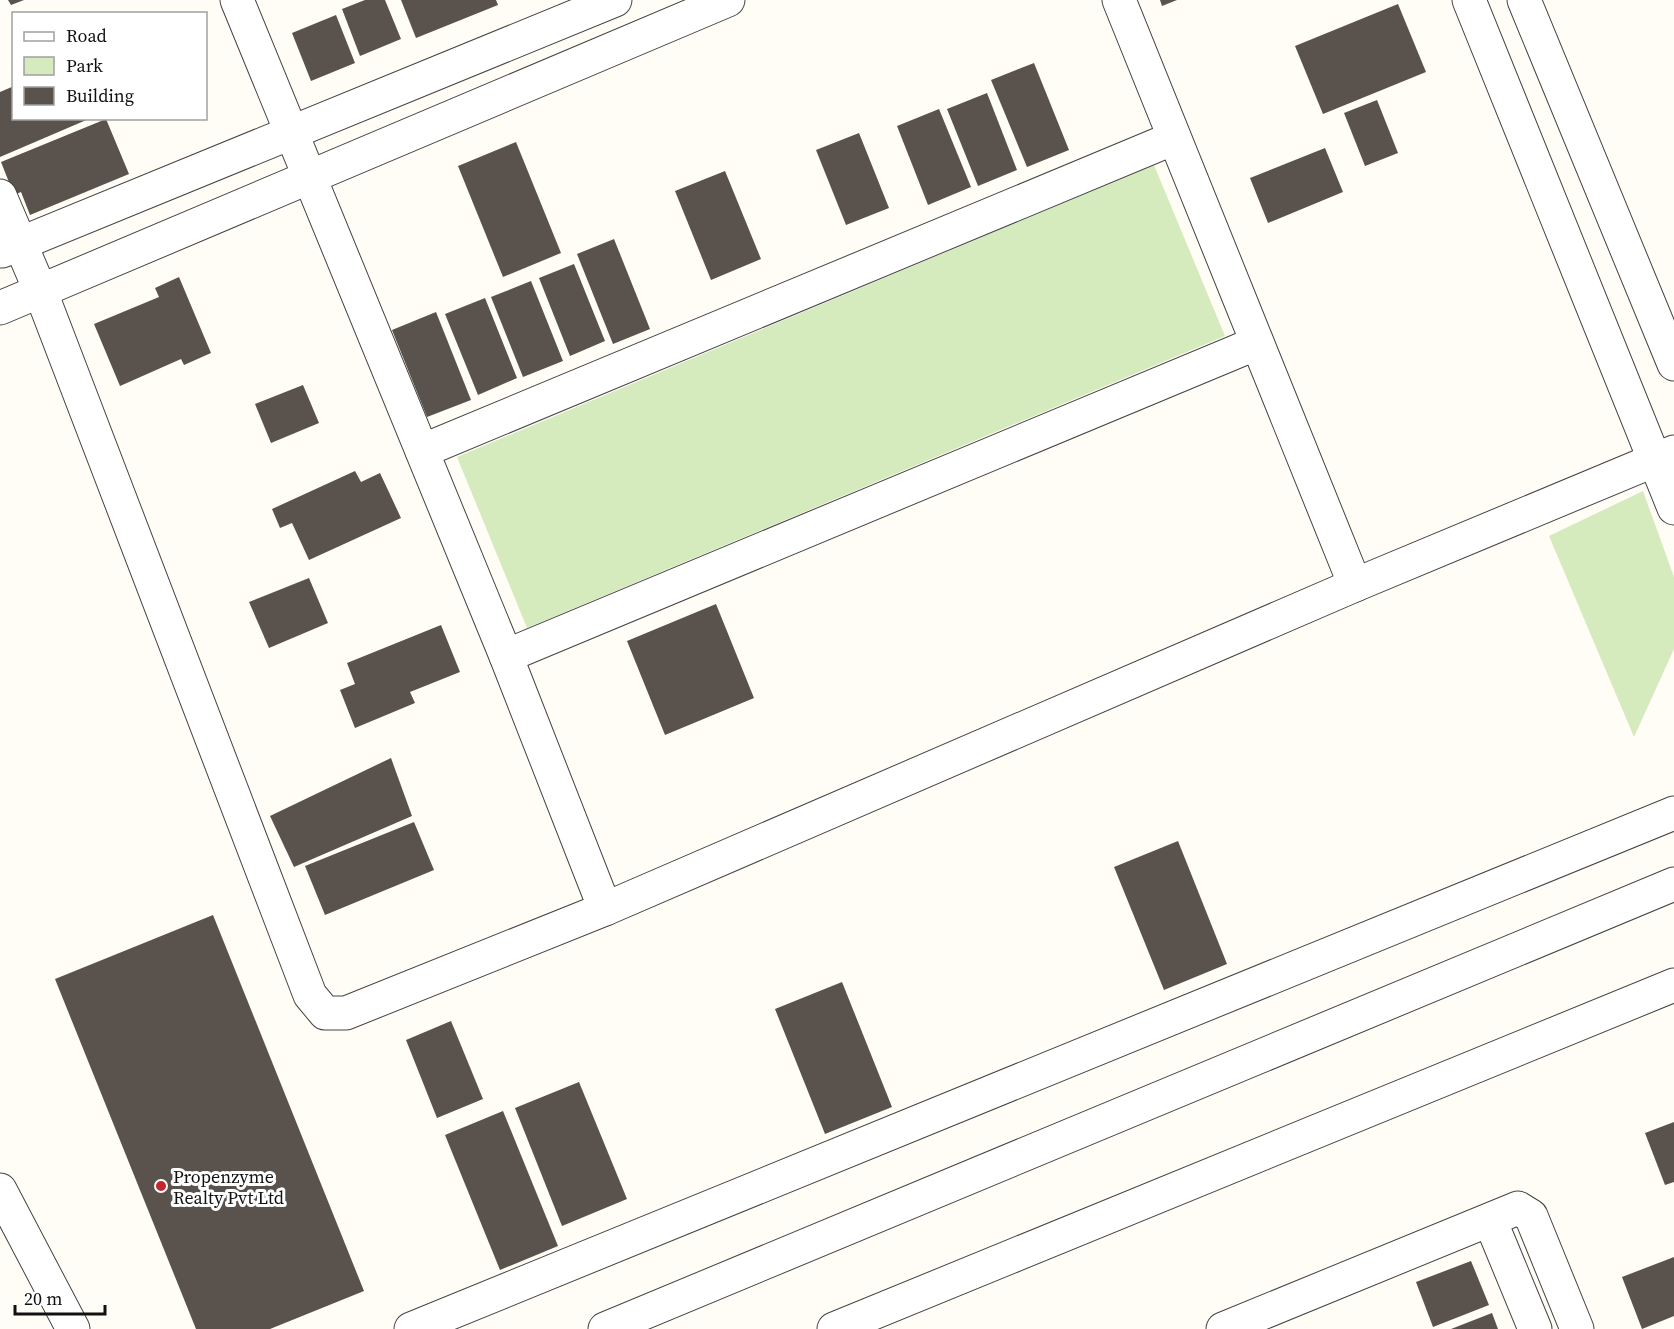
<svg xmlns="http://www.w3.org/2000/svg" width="1674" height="1329" font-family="'Source Serif 4',serif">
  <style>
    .green { fill: #d5ebbd }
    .building { fill: #5a524d }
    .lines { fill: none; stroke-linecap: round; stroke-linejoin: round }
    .minor-casing { stroke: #444; stroke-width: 35 }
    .minor { stroke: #fff; stroke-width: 33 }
    .poi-dot { fill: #c4262e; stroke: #fff; stroke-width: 2 }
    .labels { text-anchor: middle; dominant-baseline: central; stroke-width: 6; stroke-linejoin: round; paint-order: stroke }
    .poi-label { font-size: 18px; fill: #111; stroke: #fff; text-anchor: start }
  </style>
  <rect width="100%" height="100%" fill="#fffdf5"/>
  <g class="green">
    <path d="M1154,165L1225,336L527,628L457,457Z"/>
    <path d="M1643,491L1674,577V649L1634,737L1549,536Z"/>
  </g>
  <g class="building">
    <path d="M8,0H24L11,5Z"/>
    <path d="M365,0H385L401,39L360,56L342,9Z"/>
    <path d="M401,0H496L498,5L416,38Z"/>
    <path d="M1160,0H1177L1162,6Z"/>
    <path d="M1398,4L1426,72L1323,114L1295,46Z"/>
    <path d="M336,15L355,63L311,81L292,33Z"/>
    <path d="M1034,63L1069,150L1027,167L991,80Z"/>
    <path d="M14,86V118H91L0,157V92Z"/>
    <path d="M987,93L1017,170L978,186L947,109Z"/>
    <path d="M1377,100L1398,153L1365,166L1344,113Z"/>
    <path d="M939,109L971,187L928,205L897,126Z"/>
    <path d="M106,119L129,174L30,215L21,192L14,195L1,162Z"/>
    <path d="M859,133L889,208L846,225L816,150Z"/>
    <path d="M516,142L561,253L503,277L458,166Z"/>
    <path d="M1325,148L1343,192L1268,223L1250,178Z"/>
    <path d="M725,171L761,259L711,280L675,191Z"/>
    <path d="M614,239L650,329L613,344L577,254Z"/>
    <path d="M574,264L605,341L570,356L539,278Z"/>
    <path d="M179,277L211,353L184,365L181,359L120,386L94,324L159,297L155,288Z"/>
    <path d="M531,281L563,361L523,377L491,297Z"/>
    <path d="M485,298L517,378L478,395L445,314Z"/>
    <path d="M436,312L471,400L427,417L392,330Z"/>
    <path d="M303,385L319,423L271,443L255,404Z"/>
    <path d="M355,471L361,482L380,473L401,518L309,560L292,523L280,528L272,509Z"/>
    <path d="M309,578L328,623L269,648L249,602Z"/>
    <path d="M716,604L754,698L665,735L627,641Z"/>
    <path d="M441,625L460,672L410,692L415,703L355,728L340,690L355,684L347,663Z"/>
    <path d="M391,758L412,816L294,867L270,816Z"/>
    <path d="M414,822L434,870L325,915L305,866Z"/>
    <path d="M1178,841L1227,964L1164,990L1114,867Z"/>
    <path d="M213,915L364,1291L270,1329H196L55,979Z"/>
    <path d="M842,982L892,1107L825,1134L775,1009Z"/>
    <path d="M451,1021L483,1099L437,1118L406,1040Z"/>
    <path d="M579,1082L627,1199L562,1226L515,1108Z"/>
    <path d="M503,1111L558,1246L500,1270L445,1135Z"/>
    <path d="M1674,1122V1182L1665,1185L1645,1133Z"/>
    <path d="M1674,1257V1316L1642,1329L1622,1277Z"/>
    <path d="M1471,1261L1489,1305L1433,1327L1416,1282Z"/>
    <path d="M1492,1313L1498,1329H1451Z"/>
  </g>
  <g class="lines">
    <g class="minor-casing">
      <g id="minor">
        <path d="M237,0L506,656L605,909"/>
        <path d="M1119,0L1355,585"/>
        <path d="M1469,0L1674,508"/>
        <path d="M1524,0L1674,364"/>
        <path d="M0,196L40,290L310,995L325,1013H346L605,909L1355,585L1674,452"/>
        <path d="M2,251L615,0"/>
        <path d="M0,308L728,0"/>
        <path d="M422,451L1174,138"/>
        <path d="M506,656L1257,343"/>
        <path d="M0,1190L73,1329"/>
        <path d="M1490,1220L1535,1329"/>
        <path d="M411,1329L1674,813"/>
        <path d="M605,1329L1674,884"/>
        <path d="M834,1329L1674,985"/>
        <path d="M1223,1329L1518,1208L1531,1216L1577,1329"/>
      </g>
    </g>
    <use href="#minor" class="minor"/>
  </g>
  <circle class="poi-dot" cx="161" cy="1186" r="6"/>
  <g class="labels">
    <g class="poi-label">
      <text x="173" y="1176">Propenzyme<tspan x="173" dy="21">Realty Pvt Ltd</tspan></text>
    </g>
  </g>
  <rect x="12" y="12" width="195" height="108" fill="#ffffff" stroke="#a0a0a0" stroke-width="1.5"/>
  <rect x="24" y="32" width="30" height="9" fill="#ffffff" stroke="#a0a0a0" stroke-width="1.5"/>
  <text x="66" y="42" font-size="18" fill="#111111">Road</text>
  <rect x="24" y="57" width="30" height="18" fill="#d5ebbd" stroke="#a0a0a0" stroke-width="1.5"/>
  <text x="66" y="72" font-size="18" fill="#111111">Park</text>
  <rect x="24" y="87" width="30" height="18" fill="#5a524d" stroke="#a0a0a0" stroke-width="1.5"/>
  <text x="66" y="102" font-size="18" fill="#111111">Building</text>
  <path d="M15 1305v9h90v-9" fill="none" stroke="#111111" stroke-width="3"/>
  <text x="24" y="1305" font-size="18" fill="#111111" stroke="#ffffff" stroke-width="4.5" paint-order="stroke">20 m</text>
</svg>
